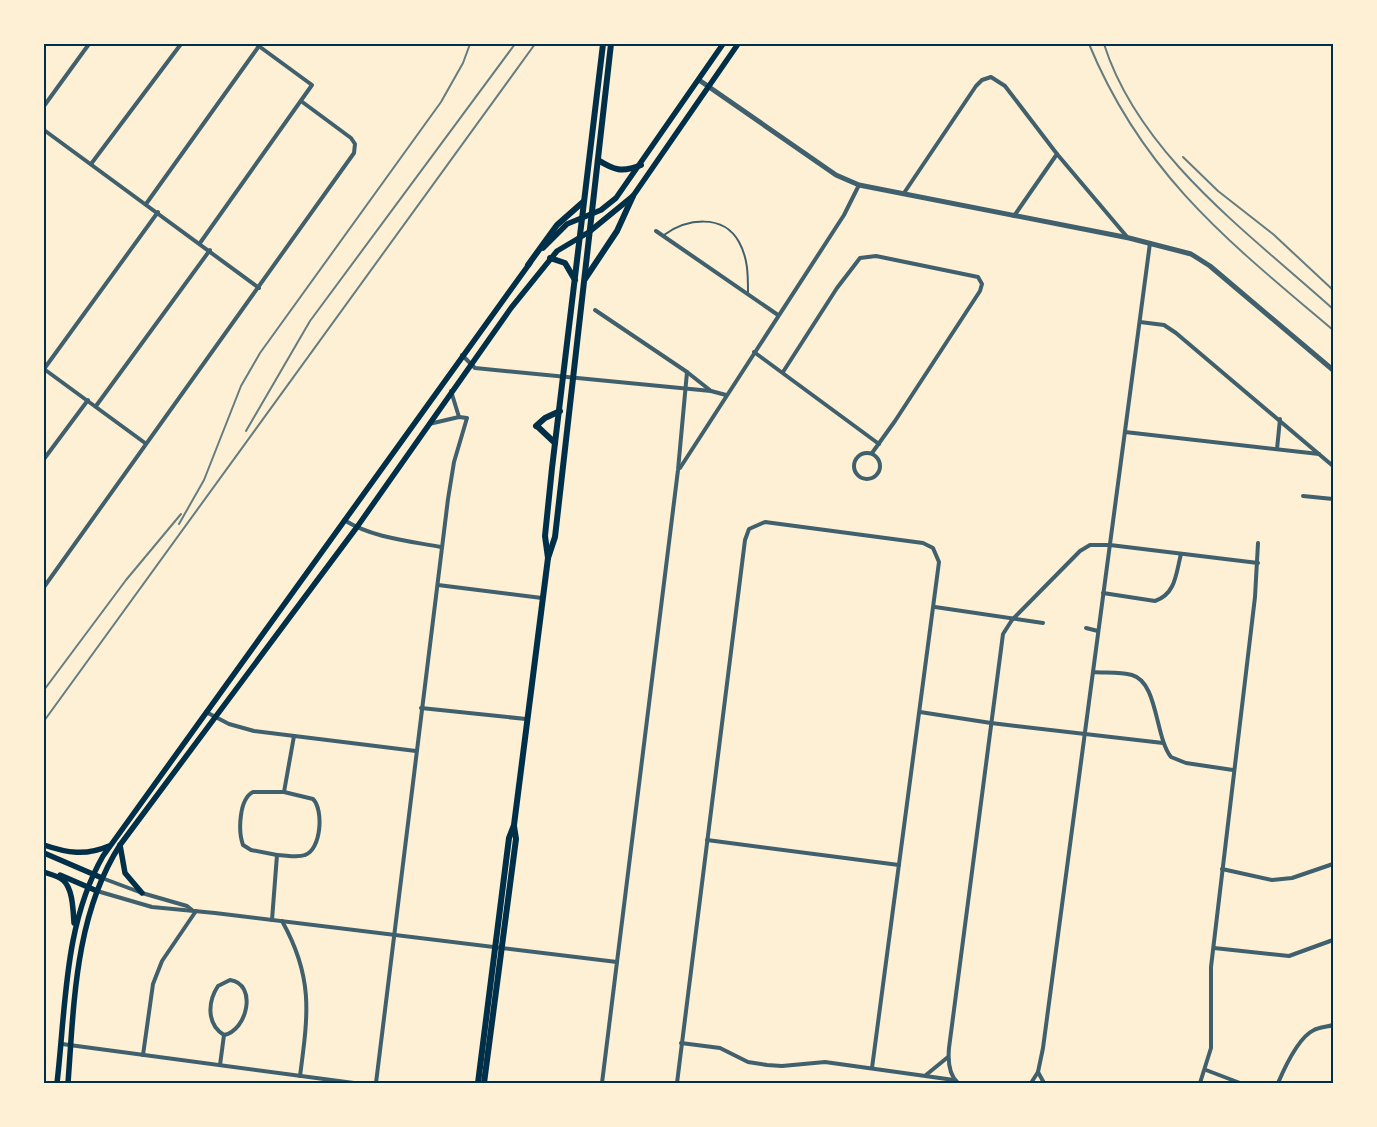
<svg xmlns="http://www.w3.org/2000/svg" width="1377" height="1127" font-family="Manrope,sans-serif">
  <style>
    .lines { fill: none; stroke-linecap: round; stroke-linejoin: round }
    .service { stroke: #3f606c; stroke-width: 2 }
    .minor { stroke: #3f606c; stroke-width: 4 }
    .tertiary { stroke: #3f606c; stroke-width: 5 }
    .secondary { stroke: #003049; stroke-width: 5.5 }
    .primary { stroke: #003049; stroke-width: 6 }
    .rail { stroke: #657d81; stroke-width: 2 }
    .neatline { fill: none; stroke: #003049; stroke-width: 2 }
  </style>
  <rect width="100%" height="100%" fill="#fdf0d5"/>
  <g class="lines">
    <path class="service" d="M664,235C686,219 723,213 739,242C748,258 748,275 748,292"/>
    <g class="minor">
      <path d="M44,106L89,44"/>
      <path d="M44,130L259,288"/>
      <path d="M1057,154L1128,238"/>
      <path d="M91,164L181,44"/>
      <path d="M904,193L976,86L982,80L991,77L1005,86L1057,154L1014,216"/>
      <path d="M146,204L259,46"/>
      <path d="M656,231L778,315"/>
      <path d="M200,243L312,85L256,44"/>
      <path d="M595,310L687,372L711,391"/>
      <path d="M1140,322L1164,325L1176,333L1333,466"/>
      <path d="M754,352L879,444"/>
      <path d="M462,355L475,368L711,391L726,395"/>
      <path d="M44,369L158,212"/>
      <path d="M44,369L145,443"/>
      <path d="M783,372L837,288L860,258L876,256L978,277L982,284L980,291L895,421L872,453"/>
      <path d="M451,391L459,417"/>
      <path d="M96,406L210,250"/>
      <path d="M1125,432L1319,454"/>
      <path d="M1277,449L1280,419"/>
      <circle cx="867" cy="466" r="13"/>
      <path d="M44,459L88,400"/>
      <path d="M680,468L844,215L859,185"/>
      <path d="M1303,496L1333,499"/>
      <path d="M344,520C373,538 409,541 441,547"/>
      <path d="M438,585L542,598"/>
      <path d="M44,587L354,153L355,144L351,138L301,101"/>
      <path d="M1103,593L1155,601C1176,594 1176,573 1181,554"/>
      <path d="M935,607L1043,623"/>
      <path d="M1086,628L1098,631"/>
      <path d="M1093,672C1105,673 1120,672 1132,675C1158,682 1155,737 1171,757L1186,763L1233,770"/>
      <path d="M421,708L526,719"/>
      <path d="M206,712L229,724L254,731L416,751"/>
      <path d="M920,712L991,723L1163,743"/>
      <path d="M707,840L899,865"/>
      <path d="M277,855L251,850L243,845C238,831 239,799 253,792H284"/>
      <path d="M1222,869L1272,880L1292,878L1333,864"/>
      <path d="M102,878L142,893L187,906L192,910"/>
      <path d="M97,891L152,907L215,913L617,962"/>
      <path d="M272,920L277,855C286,855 297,858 305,855C321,850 324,810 313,799L284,792L294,736"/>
      <path d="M282,921C314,978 308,1015 300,1076"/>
      <path d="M1214,948L1289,956L1333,940"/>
      <path d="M230,980C258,984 247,1031 224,1035C206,1024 208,1001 218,986Z"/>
      <path d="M681,1043L720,1048L748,1062L767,1065L782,1066L825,1062L954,1080"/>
      <path d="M62,1044L354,1083"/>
      <path d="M143,1055L153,984L162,961L196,911"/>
      <path d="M220,1065L224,1035"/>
      <path d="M1206,1070L1240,1083"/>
      <path d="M1038,1072L1044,1083"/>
      <path d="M926,1075L948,1057"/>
      <path d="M376,1083L448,499L454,462L467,418L459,417L429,424"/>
      <path d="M602,1083L678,470L687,372"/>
      <path d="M677,1083L745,540L749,529L765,522L923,543L933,548L939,562L872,1068"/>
      <path d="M958,1083C949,1075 948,1059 949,1048L1003,634L1012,620L1080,551L1090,545H1110L1258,563"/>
      <path d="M1031,1083L1038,1072L1043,1048L1150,243"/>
      <path d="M1200,1083L1211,1048V967L1255,597L1258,543"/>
      <path d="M1278,1083C1284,1069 1299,1037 1314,1030C1319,1027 1327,1027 1333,1025"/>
    </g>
    <path class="tertiary" d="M699,80L836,175L859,185L1129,238L1191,254L1210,266L1333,370"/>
    <g class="secondary">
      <path d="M543,248L567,224L601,210L616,198L723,44"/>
      <path d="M44,845C67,853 86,856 109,846"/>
      <path d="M120,845L125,873L142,893"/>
      <path d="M44,853L102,878"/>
      <path d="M44,872C49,874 58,876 63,880C73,889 73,910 74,923"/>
      <path d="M60,875L97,891"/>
      <path d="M57,1083C66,1006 64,924 103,856L530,263"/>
      <path d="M68,1083C74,1003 75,915 120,845L357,527L511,308L557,251L589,232L633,196L738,44"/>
    </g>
    <g class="primary">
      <path d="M598,160C614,170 622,173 641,165"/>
      <path d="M550,258L565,263L575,280"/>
      <path d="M528,265L557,225L583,202"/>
      <path d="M585,279L617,231L633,196"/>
      <path d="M536,426L545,418L560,411"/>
      <path d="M537,426L555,443"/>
      <path d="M548,558L545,536L552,468L603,44"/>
      <path d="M478,1083L509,838L514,825L548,558L555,537L611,44"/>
      <path d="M484,1083L516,839L514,826"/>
    </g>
    <g class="rail">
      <path d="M1089,44C1143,175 1229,242 1333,330"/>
      <path d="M1104,44C1139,155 1250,234 1333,309"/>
      <path d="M1183,157L1218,191L1273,234L1333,290"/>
      <path d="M246,431L310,321L515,44"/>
      <path d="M179,524L204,480L241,386L260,353L441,102L463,63L470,44"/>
      <path d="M44,690L126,580L181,514"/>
      <path d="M44,721L535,44"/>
    </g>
  </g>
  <rect width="1377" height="1127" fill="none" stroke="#fdf0d5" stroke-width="90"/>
  <rect x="45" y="45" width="1287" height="1037" class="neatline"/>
</svg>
